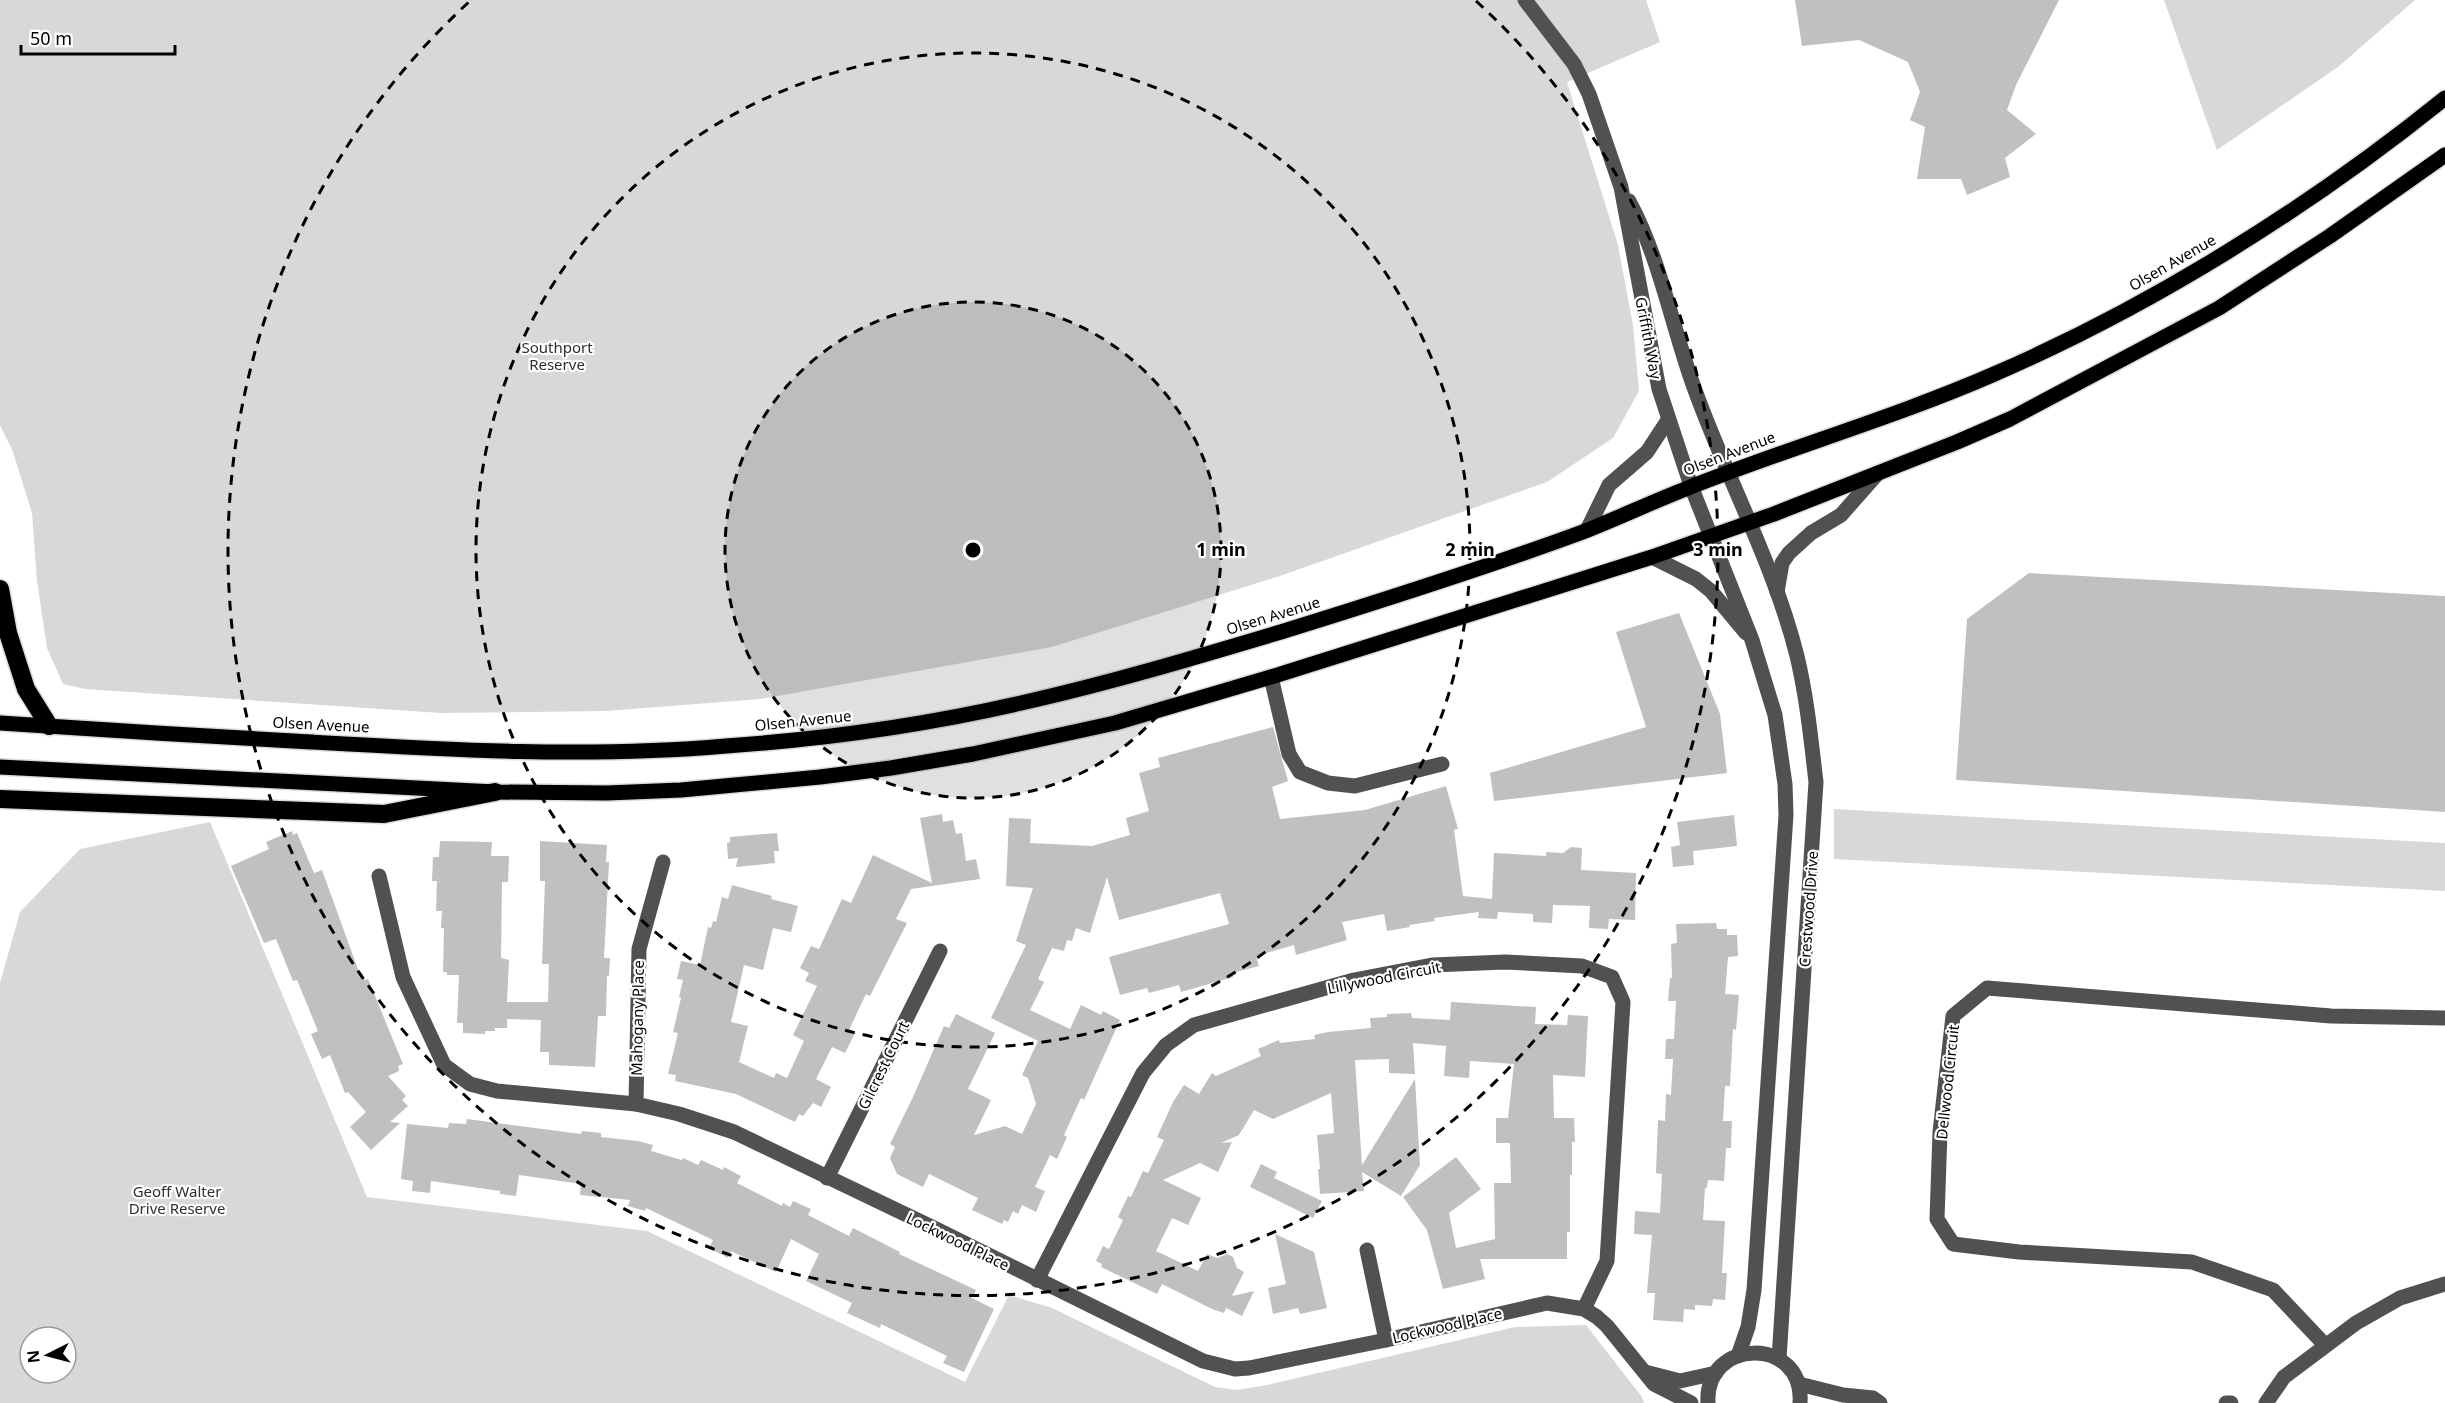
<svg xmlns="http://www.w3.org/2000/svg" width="2445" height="1403" font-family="'Noto Sans',sans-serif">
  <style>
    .green { fill: #d8d8d8; fill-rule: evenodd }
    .building { fill: #c0c0c0 }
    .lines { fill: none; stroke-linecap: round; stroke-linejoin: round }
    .major-casing { stroke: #dbdbdb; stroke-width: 18 }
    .highway-casing { stroke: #dbdbdb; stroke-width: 21 }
    .minor { stroke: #515151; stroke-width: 15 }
    .major { stroke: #000; stroke-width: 15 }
    .highway { stroke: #000; stroke-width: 18 }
    .ring { fill: none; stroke: #000; stroke-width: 3; stroke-dasharray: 10 8 }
    .labels { text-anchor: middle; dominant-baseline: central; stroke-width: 4.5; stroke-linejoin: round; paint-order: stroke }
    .street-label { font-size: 15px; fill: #000; stroke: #fff }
    .park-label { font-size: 15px; fill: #2f2f2f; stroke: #fff }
    .centre { fill: #000; stroke: #fff; stroke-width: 3 }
    .ring-label { font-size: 18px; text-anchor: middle; font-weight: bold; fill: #000; stroke: #fff; stroke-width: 4.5; stroke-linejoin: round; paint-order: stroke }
  </style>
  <rect width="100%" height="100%" fill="#fff"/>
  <g class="green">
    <path d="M0,0H1646L1660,42L1567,82L1618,245L1633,325L1639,391L1613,438L1547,482L1280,576L1052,647L760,699L607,711L441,713L85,689L63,684L47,648L37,581L32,513L13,452L0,425Z"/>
    <path d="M2164,0H2415L2338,67L2217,150Z"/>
    <path d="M1834,809L2445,843V891L1834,859Z"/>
    <path d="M210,822L367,1197L647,1231L965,1382L1009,1295L1052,1308L1215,1387L1237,1390L1267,1385L1515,1327L1586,1325L1642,1397L1644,1403H0V983L20,912L80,849ZM30,1337H66V1373H30Z"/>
  </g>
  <g class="building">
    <path d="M1795,0H2059L2016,85L2007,110L2036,134L2005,158L2010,177L1967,195L1961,179H1917L1925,127L1910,120L1920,92L1908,62L1859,40L1802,46Z"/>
    <path d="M2029,573L2445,596V812L1956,780L1967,619Z"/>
    <path d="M1679,613L1720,714L1727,773L1494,801L1490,773L1646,727L1616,632Z"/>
    <path d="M1273,727L1288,781L1272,787L1280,819L1365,810L1446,786L1458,829L1454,830L1463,896L1492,899L1494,853L1546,856V852L1563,853L1571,847L1582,848L1581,870L1636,873L1635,920L1609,919L1608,929L1589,928L1590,906L1553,905L1552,923L1533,922V914L1498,912L1497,919L1478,918L1479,912L1434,918L1435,921L1409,925L1410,927L1387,931L1384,914L1342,922L1347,940L1296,955L1294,945L1256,956L1259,966L1232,973L1233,977L1181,992L1179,985L1149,993L1147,988L1120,995L1109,957L1229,924L1220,893L1119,920L1107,877L1090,933L1076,928L1072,941L1067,940L1064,951L1052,948L1038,979L1044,982L1030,1010L1070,1029L1081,1005L1101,1015L1103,1011L1120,1020L1084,1100L1081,1098L1064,1135L1067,1137L1057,1159L1050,1155L1035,1187L1045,1191L1036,1212L1022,1205L1018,1214L1013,1211L1008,1222L1004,1220L1002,1224L972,1210L978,1198L929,1174L923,1187L897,1174L890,1158L895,1147L890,1144L913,1097L944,1026L949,1028L956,1014L995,1033L968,1089L991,1100L974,1135L1005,1126L1022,1134L1036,1104L1028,1078L1022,1075L1038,1041L991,1018L1026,945L1016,941L1033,888L1006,886L1009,818L1031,819L1030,843L1092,846L1130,835L1126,818L1149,811L1139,773L1160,767L1158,758Z"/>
    <path d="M942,814L943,822L953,820L956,834L962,833L966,861L976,859L980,879L911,889L896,919L907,923L870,996L866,994L848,1032L854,1035L845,1053L832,1047L816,1079L831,1087L821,1107L813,1103L803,1116L799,1114L795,1122L736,1094L675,1081L676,1075L668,1074L678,1033L673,1032L681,998L679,997L683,980L677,979L681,961L700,965L708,927L711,928L713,921L716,922L722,897L728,899L732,885L772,896L771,899L798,906L791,932L773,928L763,970L744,965L731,1022L748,1026L739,1062L774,1078L776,1073L787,1078L804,1041L793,1035L817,986L805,981L809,973L800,968L811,946L819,949L842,899L851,903L873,855L932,883L920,818Z"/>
    <path d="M1734,815L1737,846L1693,851L1694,865L1673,867L1671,847L1680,845L1677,822Z"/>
    <path d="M292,831L293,835L297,833L314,873L322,870L360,975L362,974L365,980L368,979L403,1064L398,1066L399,1071L388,1076L406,1096L402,1100L408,1106L390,1122L400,1123L371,1150L350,1127L366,1112L348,1092L345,1093L330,1055L322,1059L311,1034L318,1031L297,980L293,981L276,939L264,943L231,866L269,849L266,842Z"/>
    <path d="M777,833L779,851H774L775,863L736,867L738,858L728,859L727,843L730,842V837Z"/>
    <path d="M440,841L492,842L491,856H509L508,882H502L501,958L509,960L507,1002H548L549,964H542L545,881H540V841L607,845L606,862H609L604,958H610L609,976H607L606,1016H598L595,1067L549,1065V1052H540L541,1020L507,1019V1028H495V1031H485V1034L463,1033V1023H457L459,975H447V972H443L444,928H441L442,911H436L437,881H432L433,857H439Z"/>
    <path d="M1716,923L1717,929H1727V935H1737L1738,956L1728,957L1725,994L1739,995L1736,1030L1733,1029L1730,1086H1725L1723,1121H1732L1731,1148H1726L1724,1181L1708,1180L1707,1188H1705L1703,1220L1725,1221L1722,1273H1727L1725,1300L1713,1299L1712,1306L1695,1305V1310L1684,1309L1683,1322L1653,1320L1655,1293H1647L1652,1235L1634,1234L1635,1211L1660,1213L1662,1174L1656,1173L1658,1120L1665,1121L1666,1094L1671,1095L1673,1059H1665L1666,1039H1674L1676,1001H1668L1670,978H1672L1671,944L1677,943L1676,924Z"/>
    <path d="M1451,1002L1536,1007L1535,1024L1567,1025L1568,1015L1588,1016L1585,1077L1553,1075L1554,1118H1574L1575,1142H1572V1175H1570V1232H1567V1259H1480L1485,1279L1443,1289L1427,1230L1403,1197L1456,1157L1481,1189L1449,1213L1456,1248L1495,1239L1494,1183H1511L1510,1143H1496V1118H1508L1514,1064L1470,1061L1469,1078L1444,1076L1446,1046L1413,1043L1415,1074L1389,1073V1059L1355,1060L1362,1165L1415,1079L1420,1165L1401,1196L1362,1172L1364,1191L1320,1194L1318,1169H1320L1317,1135L1334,1133L1331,1093L1273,1119L1254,1110L1239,1135L1221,1143L1232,1142L1218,1172L1200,1163L1163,1180L1201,1198L1188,1225L1172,1218L1156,1251L1198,1271L1207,1254L1217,1258L1227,1254L1233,1257L1237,1268L1244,1272L1232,1296L1254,1291L1242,1316L1226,1308L1224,1313L1212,1309L1162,1284L1157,1294L1101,1267L1102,1264L1096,1261L1103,1246L1109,1249L1123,1220L1118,1217L1128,1196L1131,1197L1143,1171L1148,1173L1164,1140L1157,1137L1173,1102L1184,1085L1199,1094L1212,1073L1216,1076L1261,1056L1258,1049L1279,1040L1280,1043L1315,1039L1314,1035L1328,1032L1371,1028L1370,1018L1387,1017V1014L1411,1013L1412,1018L1450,1020Z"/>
    <path d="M467,1119L581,1134L582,1131L601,1133V1137L638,1141L653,1145L651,1151L682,1160L683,1158L698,1165L701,1160L723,1170L724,1167L741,1176L737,1183L782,1206L783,1203L790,1207L793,1201L811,1209L808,1215L849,1236L853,1228L900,1252L899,1254L976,1290L972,1298L994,1309L964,1372L943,1363L947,1356L881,1324L880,1328L847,1313L852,1303L806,1281L819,1254L791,1239L776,1272L731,1251L728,1258L709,1248L713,1240L646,1208L645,1211L628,1206L630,1200L580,1195L581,1184L519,1175L516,1196L500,1194V1191L431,1181L430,1193L412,1191L413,1181L401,1179L407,1124L448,1128L449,1123L466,1124Z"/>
    <path d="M1261,1164L1277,1172L1274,1178L1322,1201L1313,1218L1250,1187Z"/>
    <path d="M1275,1234L1314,1252L1327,1308L1300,1314L1298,1308L1273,1314L1268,1288L1286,1284Z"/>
  </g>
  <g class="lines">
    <g class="major-casing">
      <g id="major">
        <path d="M0,723C104,730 207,736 311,742C450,750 587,758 726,746C825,739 925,725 1021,703C1110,683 1197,657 1284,631C1384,600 1482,569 1580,533C1616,519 1652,502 1688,488C1788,448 1893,418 1992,375C2152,306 2310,207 2445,98"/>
        <path d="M0,767L495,792L607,793L681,790L820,777L891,768L973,754L1115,723L1271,677L1652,557L1774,514L1957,442L2010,419L2219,308L2330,236L2445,155"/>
      </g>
    </g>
    <g class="highway-casing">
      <g id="highway">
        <path d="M0,589L8,633L26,689L49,726"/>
        <path d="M0,799L384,814L495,792"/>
      </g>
    </g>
    <g class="minor">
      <path d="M1525,0L1574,64L1589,94L1621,187L1659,389L1691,486L1752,640L1775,715L1785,784L1786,815L1754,1290L1748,1327L1738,1356"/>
      <path d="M1629,201C1661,260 1672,328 1695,390C1727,479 1774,564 1797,656C1807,698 1811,740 1816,782L1779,1359"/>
      <path d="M1587,530L1609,485L1647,452L1668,420"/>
      <path d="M1652,557L1696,579L1711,591L1746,633"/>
      <path d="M1777,592L1782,563L1789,553L1811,533L1841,515L1878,473"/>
      <path d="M1271,677L1289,754L1300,772L1328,783L1355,786L1442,764"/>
      <path d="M379,876L403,977L444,1065L470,1084L497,1091L636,1104L679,1114L734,1132L936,1229L1203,1361L1235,1369L1249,1368L1386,1340L1547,1303L1584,1309L1597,1317L1607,1326L1654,1384L1691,1403"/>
      <path d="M636,1104L639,949L663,862"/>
      <path d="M827,1178L940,951"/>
      <path d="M1367,1250L1386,1340"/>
      <path d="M1037,1280L1143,1073L1166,1045L1194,1025L1354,980L1432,965L1505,962L1582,966L1612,977L1623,1002L1607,1261L1584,1309"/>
      <path d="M2325,1345L2273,1290L2192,1262L2019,1252L1953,1244L1937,1219L1940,1132L1953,1016L1987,988L2331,1016L2445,1018"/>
      <path d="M1645,1372L1680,1381L1716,1373"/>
      <path d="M1799,1384L1843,1395L1873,1398L1880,1403"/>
      <path d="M1708,1403C1704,1337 1805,1336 1800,1403"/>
      <path d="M2226,1403H2231"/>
      <path d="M2266,1403L2284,1377L2356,1323L2400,1298L2445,1284"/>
    </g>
    <use href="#major" class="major"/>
    <use href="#highway" class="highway"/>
  </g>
  <circle cx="973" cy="550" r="248" fill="#000" fill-opacity=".12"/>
  <g class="ring">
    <circle cx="973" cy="550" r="248"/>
    <circle cx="973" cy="550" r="497"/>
    <path d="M1476 1A745 745 0 1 1 470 1"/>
  </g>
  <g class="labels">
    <g class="street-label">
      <text transform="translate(2172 262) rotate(-30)">Olsen Avenue</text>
      <text transform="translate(1649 338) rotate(79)">Griffith Way</text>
      <text transform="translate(1729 453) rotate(-21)">Olsen Avenue</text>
      <text transform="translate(1273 615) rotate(-17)">Olsen Avenue</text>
      <text transform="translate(803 720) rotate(-6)">Olsen Avenue</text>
      <text transform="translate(321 724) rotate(3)">Olsen Avenue</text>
      <text transform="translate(1808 909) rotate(-86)">Crestwood Drive</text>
      <text transform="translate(1384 977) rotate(-11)">Lillywood Circuit</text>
      <text transform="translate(637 1018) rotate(-89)">Mahogany Place</text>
      <text transform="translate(883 1065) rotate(-64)">Gilcrest Court</text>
      <text transform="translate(1947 1082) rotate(-84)">Dellwood Circuit</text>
      <text transform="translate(958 1241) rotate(26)">Lockwood Place</text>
      <text transform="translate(1447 1325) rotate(-13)">Lockwood Place</text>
    </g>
    <g class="park-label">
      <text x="557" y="347">Southport<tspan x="557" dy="17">Reserve</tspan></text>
      <text x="177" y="1191">Geoff Walter<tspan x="177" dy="17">Drive Reserve</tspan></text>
    </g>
  </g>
  <circle cx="973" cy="550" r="9" class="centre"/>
  <g class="ring-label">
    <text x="1221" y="556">1 min</text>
    <text x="1470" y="556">2 min</text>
    <text x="1718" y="556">3 min</text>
  </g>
  <g transform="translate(48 1355) rotate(264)"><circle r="28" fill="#ffffff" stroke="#999999" stroke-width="1.5"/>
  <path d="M0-4.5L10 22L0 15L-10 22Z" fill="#000000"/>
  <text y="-9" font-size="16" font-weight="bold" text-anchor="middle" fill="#000000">N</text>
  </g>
  <path d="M21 45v9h154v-9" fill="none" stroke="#000000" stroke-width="3"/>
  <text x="30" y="45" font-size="18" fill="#000000" stroke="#ffffff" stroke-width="4.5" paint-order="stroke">50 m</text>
</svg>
